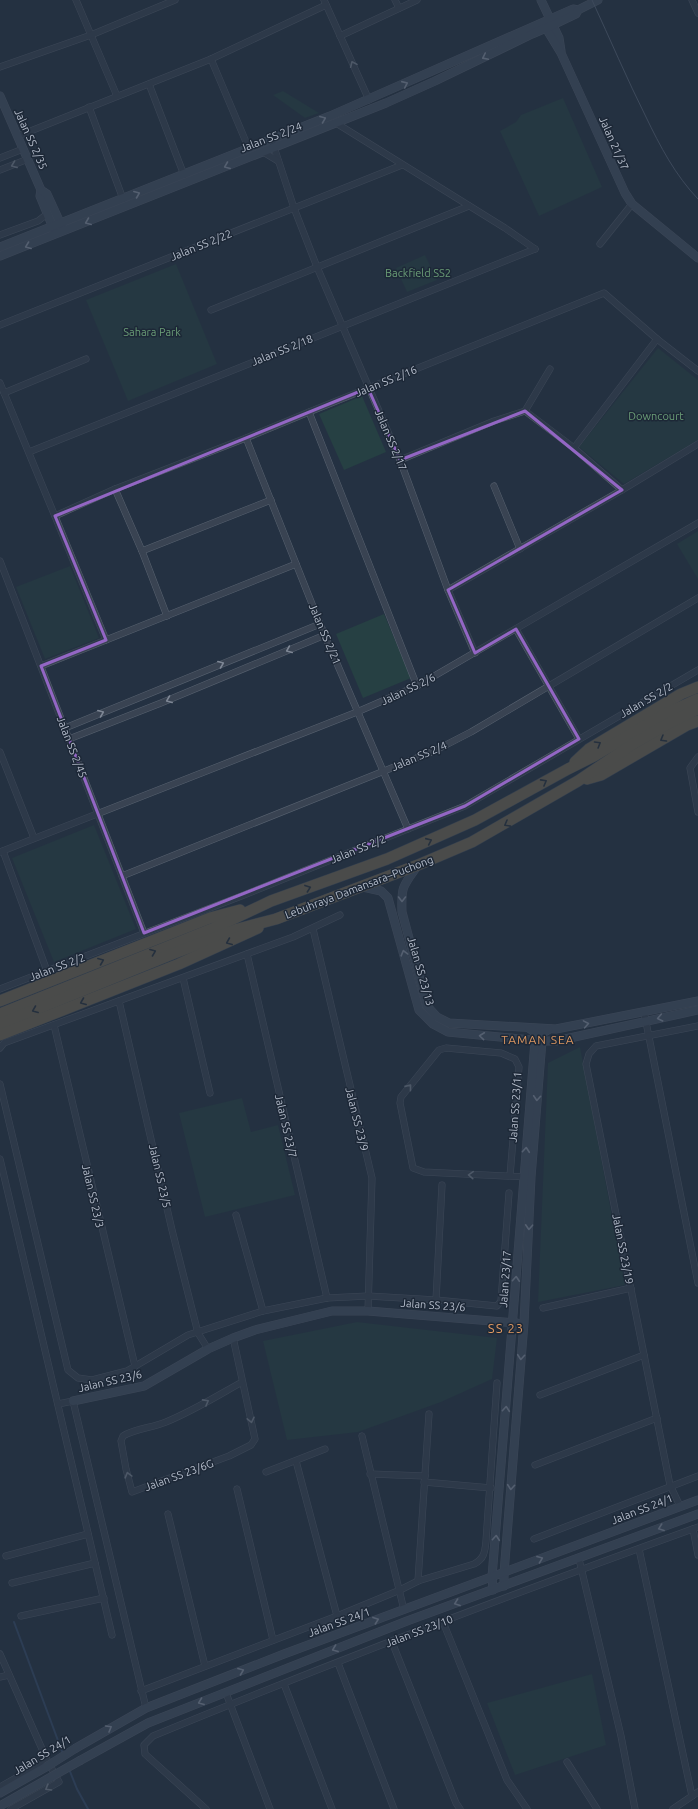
<svg xmlns="http://www.w3.org/2000/svg" width="698" height="1809" font-family="Ubuntu,sans-serif">
  <style>
    .green { fill: #264043 }
    .lines { fill: none; stroke-linecap: round; stroke-linejoin: round }
    .stream { stroke: #374c6a; stroke-width: 2 }
    .street-casing { stroke: #57616f; stroke-width: 7 }
    .secondary-casing { stroke: #57616f; stroke-width: 9 }
    .highway-casing { stroke: #434e5c; stroke-width: 12 }
    .street { stroke: #394352; stroke-width: 6 }
    .secondary { stroke: #465265; stroke-width: 8 }
    .highway { stroke: #786b55; stroke-width: 11 }
    .tram { stroke: #5b6779; stroke-width: 1 }
    .secondary-bridge-casing { stroke: #57616f; stroke-width: 9; stroke-linecap: butt }
    .secondary-bridge { stroke: #465265; stroke-width: 8 }
    .oneway { stroke: #8f98a8 }
    .oneway2 { stroke: #7e8795 }
    .oneway3 { stroke: #262f3a }
    .marked { fill: none; stroke: #9366c4; stroke-width: 3; stroke-linejoin: round }
    .labels { text-anchor: middle; dominant-baseline: central; stroke-width: 3; stroke-linejoin: round; paint-order: stroke }
    .street-label { font-size: 11px; fill: #b6becc; stroke: #1d2837 }
    .park-label { font-size: 11px; fill: #6b9e77; stroke: #1d2837 }
    .neighbourhood-label { font-size: 12px; letter-spacing: 1px; fill: #dc9761; stroke: #1d2837 }
    .quarter-label { font-size: 13px; letter-spacing: 1px; fill: #dc9761; stroke: #1d2837 }
  </style>
  <rect width="100%" height="100%" fill="#243142"/>
  <g class="green">
    <path d="M283,91L319,113L305,118L273,95Z"/>
    <path d="M563,98L602,187L539,216L500,131L516,122L521,115Z"/>
    <path d="M425,255L437,280L407,292L396,268Z"/>
    <path d="M176,264L217,364L128,401L86,300Z"/>
    <path d="M658,348L698,380V440L624,484L579,447Z"/>
    <path d="M362,396L386,452L344,470L319,414Z"/>
    <path d="M698,531V579L677,544Z"/>
    <path d="M70,566L99,638L45,659L16,587Z"/>
    <path d="M384,614L411,678L363,698L336,634Z"/>
    <path d="M94,825L136,929L54,962L12,858Z"/>
    <path d="M580,1047L625,1285L538,1302L548,1063Z"/>
    <path d="M242,1098L251,1132L278,1125L295,1195L205,1217L179,1113Z"/>
    <path d="M357,1322L497,1338L492,1379L441,1402L358,1432L287,1440L263,1341Z"/>
    <path d="M592,1674L606,1745L515,1775L487,1703Z"/>
  </g>
  <g class="lines">
    <g class="stream">
      <path d="M14,1622L63,1754"/>
      <path d="M69,1769L77,1789L88,1809"/>
    </g>
    <g class="street-casing">
      <g id="street">
        <path d="M76,0L117,96"/>
        <path d="M324,0L369,100"/>
        <path d="M395,0L399,8"/>
        <path d="M692,0L698,13"/>
        <path d="M340,36L417,0"/>
        <path d="M211,59L249,149"/>
        <path d="M0,67L91,35L175,0"/>
        <path d="M149,84L184,175"/>
        <path d="M89,107L123,199"/>
        <path d="M336,123L505,228L535,249"/>
        <path d="M18,136L211,59L326,5"/>
        <path d="M273,144L294,208L317,267L400,460L448,590L475,653"/>
        <path d="M263,152L278,161"/>
        <path d="M0,158L23,149"/>
        <path d="M0,170L28,159"/>
        <path d="M0,235L38,221L47,214"/>
        <path d="M600,244L632,204"/>
        <path d="M211,310L469,206"/>
        <path d="M0,325L402,165"/>
        <path d="M0,383L106,640"/>
        <path d="M4,393L86,359"/>
        <path d="M525,411L550,369"/>
        <path d="M309,412L417,686"/>
        <path d="M246,438L320,624L408,829"/>
        <path d="M574,448L657,339"/>
        <path d="M29,452L535,249"/>
        <path d="M400,460L494,421L525,411L574,448L622,490"/>
        <path d="M494,486L520,549"/>
        <path d="M115,489L142,551L167,616"/>
        <path d="M55,516L115,489L246,438L309,412L604,293L657,339L698,371"/>
        <path d="M142,551L271,500"/>
        <path d="M0,561L144,933"/>
        <path d="M448,590L622,490L698,444"/>
        <path d="M516,629L579,739"/>
        <path d="M41,666L296,564"/>
        <path d="M65,728L320,624"/>
        <path d="M69,739L161,703L325,635"/>
        <path d="M0,752L34,838"/>
        <path d="M698,757L690,768L698,812"/>
        <path d="M3,851L47,971"/>
        <path d="M0,852L357,712L417,686L698,523"/>
        <path d="M122,876L434,751L471,732L698,598"/>
        <path d="M313,929L372,1178L368,1311"/>
        <path d="M247,954L327,1298"/>
        <path d="M183,978L210,1093"/>
        <path d="M0,989L239,897L465,806L698,670"/>
        <path d="M119,1001L172,1230L198,1333L208,1349"/>
        <path d="M644,1012L698,1283"/>
        <path d="M54,1025L135,1366"/>
        <path d="M0,1048L4,1043L293,937L340,915"/>
        <path d="M0,1084L68,1370L78,1378L92,1380L127,1371L188,1335L263,1311L327,1298L368,1296L436,1300L497,1306L501,1301L509,1193"/>
        <path d="M0,1159L112,1635"/>
        <path d="M510,1176L519,1067L515,1059L501,1053L446,1048L439,1050L401,1097L400,1103L413,1168L424,1172L528,1177"/>
        <path d="M236,1215L263,1311"/>
        <path d="M436,1300L442,1185"/>
        <path d="M543,1308L631,1288"/>
        <path d="M233,1338L234,1342L255,1439L251,1445L229,1456L132,1492L126,1469L121,1441L123,1436C136,1428 152,1428 166,1422C193,1411 217,1396 242,1382"/>
        <path d="M540,1395L644,1355"/>
        <path d="M58,1404L73,1401L146,1708"/>
        <path d="M362,1436L404,1610"/>
        <path d="M296,1461L337,1616"/>
        <path d="M535,1465L657,1418"/>
        <path d="M266,1472L325,1449"/>
        <path d="M370,1474L425,1476"/>
        <path d="M424,1482L491,1488"/>
        <path d="M237,1489L273,1640"/>
        <path d="M680,1506L670,1485L586,1064L589,1054L596,1046L698,1026"/>
        <path d="M168,1514L205,1666"/>
        <path d="M693,1529L698,1555"/>
        <path d="M534,1539L698,1476"/>
        <path d="M639,1549L692,1796"/>
        <path d="M6,1556L88,1534"/>
        <path d="M579,1559L621,1736L635,1809"/>
        <path d="M418,1581L429,1414"/>
        <path d="M12,1583L95,1563"/>
        <path d="M21,1616L104,1598"/>
        <path d="M443,1622L507,1780L527,1809"/>
        <path d="M392,1642L456,1803L460,1809"/>
        <path d="M0,1654L46,1758L59,1782L11,1809"/>
        <path d="M338,1663L394,1809"/>
        <path d="M0,1677L9,1675"/>
        <path d="M284,1684L332,1809"/>
        <path d="M141,1691L337,1616L400,1590L418,1581L474,1564C484,1559 485,1552 486,1541L497,1383"/>
        <path d="M226,1693L270,1809"/>
        <path d="M567,1762L597,1809"/>
        <path d="M0,1787L37,1766L46,1758"/>
        <path d="M206,1809L145,1754L144,1745L153,1736C333,1662 515,1593 698,1527"/>
        <path d="M673,1809L698,1792"/>
      </g>
    </g>
    <g class="secondary-casing">
      <g id="secondary">
        <path d="M541,0L559,38L561,51"/>
        <path d="M544,25L561,53L625,193L632,204L698,258"/>
        <path d="M0,96L41,190L40,196L54,230"/>
        <path d="M41,190L47,194L63,229"/>
        <path d="M0,247L330,116L573,9L578,10L598,0"/>
        <path d="M0,256L386,103L435,81L532,34L553,25L576,14L578,10"/>
        <path d="M418,865C403,886 401,886 402,912L427,1006L437,1017L449,1023L556,1029L698,1001"/>
        <path d="M363,887L381,891L388,898L419,1010L433,1024L448,1032L542,1041H556L698,1010"/>
        <path d="M73,1401L144,1386L208,1349L233,1338L255,1330L332,1311H368L517,1323"/>
        <path d="M504,1586V1573L524,1323L531,1177L542,1041L539,1035L530,1029"/>
        <path d="M493,1590L492,1577L535,1041L539,1035L548,1030"/>
        <path d="M76,1748L146,1708L284,1654L698,1500"/>
        <path d="M81,1760L148,1723L407,1621L698,1514"/>
        <path d="M0,1793L46,1767"/>
        <path d="M0,1806L51,1777"/>
      </g>
    </g>
    <g class="highway-casing">
      <g id="highway">
        <path d="M575,762L589,749L681,694L698,687"/>
        <path d="M587,779L601,775L687,725L698,721"/>
        <path d="M0,1001L210,918L240,910"/>
        <path d="M0,1014L214,928L271,901L387,859L475,820L568,769L594,756L667,713L698,699"/>
        <path d="M0,1024L175,953L238,929L276,919L418,865L472,842L578,781L633,744L673,721L698,709"/>
        <path d="M0,1035L179,964L258,928"/>
      </g>
    </g>
    <use href="#street" class="street"/>
    <use href="#secondary" class="secondary"/>
    <use href="#highway" class="highway"/>
    <path class="tram" d="M592,0C610,39 627,79 646,117C660,146 675,175 698,199"/>
    <g class="secondary-bridge-casing">
      <g id="secondary-bridge">
        <path d="M46,1767L76,1748"/>
        <path d="M51,1777L81,1760"/>
      </g>
    </g>
    <use href="#secondary-bridge" class="secondary-bridge"/>
  </g>
  <defs><path id="oneway-chevron" d="M-2-3.5L2.5 0L-2 3.5" fill="none" stroke-width="1.6" stroke-linecap="round" stroke-linejoin="round"/></defs>
  <g class="oneway">
    <use href="#oneway-chevron" transform="translate(485 57) rotate(154)"/>
    <use href="#oneway-chevron" transform="translate(405 84) rotate(-24)"/>
    <use href="#oneway-chevron" transform="translate(323 119) rotate(-22)"/>
    <use href="#oneway-chevron" transform="translate(227 166) rotate(158)"/>
    <use href="#oneway-chevron" transform="translate(137 194) rotate(-22)"/>
    <use href="#oneway-chevron" transform="translate(88 222) rotate(158)"/>
    <use href="#oneway-chevron" transform="translate(28 246) rotate(159)"/>
    <use href="#oneway-chevron" transform="translate(402 899) rotate(90)"/>
    <use href="#oneway-chevron" transform="translate(404 953) rotate(-105)"/>
    <use href="#oneway-chevron" transform="translate(660 1018) rotate(168)"/>
    <use href="#oneway-chevron" transform="translate(586 1024) rotate(-10)"/>
    <use href="#oneway-chevron" transform="translate(482 1036) rotate(-174)"/>
    <use href="#oneway-chevron" transform="translate(537 1098) rotate(94)"/>
    <use href="#oneway-chevron" transform="translate(526 1150) rotate(-85)"/>
    <use href="#oneway-chevron" transform="translate(529 1227) rotate(93)"/>
    <use href="#oneway-chevron" transform="translate(516 1279) rotate(-86)"/>
    <use href="#oneway-chevron" transform="translate(521 1357) rotate(95)"/>
    <use href="#oneway-chevron" transform="translate(506 1409) rotate(-85)"/>
    <use href="#oneway-chevron" transform="translate(511 1487) rotate(95)"/>
    <use href="#oneway-chevron" transform="translate(661 1528) rotate(160)"/>
    <use href="#oneway-chevron" transform="translate(496 1538) rotate(-85)"/>
    <use href="#oneway-chevron" transform="translate(540 1559) rotate(-21)"/>
    <use href="#oneway-chevron" transform="translate(457 1603) rotate(160)"/>
    <use href="#oneway-chevron" transform="translate(376 1620) rotate(-20)"/>
    <use href="#oneway-chevron" transform="translate(335 1649) rotate(159)"/>
    <use href="#oneway-chevron" transform="translate(241 1671) rotate(-21)"/>
    <use href="#oneway-chevron" transform="translate(201 1702) rotate(159)"/>
    <use href="#oneway-chevron" transform="translate(109 1728) rotate(-30)"/>
  </g>
  <g class="oneway2">
    <use href="#oneway-chevron" transform="translate(353 64) rotate(-114)"/>
    <use href="#oneway-chevron" transform="translate(14 165) rotate(159)"/>
    <use href="#oneway-chevron" transform="translate(289 650) rotate(157)"/>
    <use href="#oneway-chevron" transform="translate(221 664) rotate(-22)"/>
    <use href="#oneway-chevron" transform="translate(169 700) rotate(158)"/>
    <use href="#oneway-chevron" transform="translate(101 713) rotate(-22)"/>
    <use href="#oneway-chevron" transform="translate(409 1087) rotate(-51)"/>
    <use href="#oneway-chevron" transform="translate(471 1175) rotate(-176)"/>
    <use href="#oneway-chevron" transform="translate(206 1402) rotate(-29)"/>
    <use href="#oneway-chevron" transform="translate(251 1420) rotate(78)"/>
    <use href="#oneway-chevron" transform="translate(128 1475) rotate(-105)"/>
    <use href="#oneway-chevron" transform="translate(48 1788) rotate(150)"/>
  </g>
  <g class="oneway3">
    <use href="#oneway-chevron" transform="translate(663 739) rotate(150)"/>
    <use href="#oneway-chevron" transform="translate(598 744) rotate(-31)"/>
    <use href="#oneway-chevron" transform="translate(544 782) rotate(-29)"/>
    <use href="#oneway-chevron" transform="translate(507 824) rotate(151)"/>
    <use href="#oneway-chevron" transform="translate(429 841) rotate(-24)"/>
    <use href="#oneway-chevron" transform="translate(308 888) rotate(-20)"/>
    <use href="#oneway-chevron" transform="translate(229 942) rotate(157)"/>
    <use href="#oneway-chevron" transform="translate(153 952) rotate(-21)"/>
    <use href="#oneway-chevron" transform="translate(101 961) rotate(-22)"/>
    <use href="#oneway-chevron" transform="translate(83 1002) rotate(158)"/>
    <use href="#oneway-chevron" transform="translate(35 1010) rotate(158)"/>
  </g>
  <path d="M0 0H698V1809H0ZM368,388L400,460L525,411L622,490L448,590L475,653L516,629L579,739L465,806L144,933L41,666L106,640L55,516Z" fill="#243142" fill-opacity=".55" fill-rule="evenodd"/>
  <path class="marked" d="M368,388L400,460L525,411L622,490L448,590L475,653L516,629L579,739L465,806L144,933L41,666L106,640L55,516Z"/>
  <g class="labels">
    <g class="street-label">
      <text transform="translate(271 137) rotate(-21)">Jalan SS 2/24</text>
      <text transform="translate(31 139) rotate(66)">Jalan SS 2/35</text>
      <text transform="translate(614 143) rotate(66)">Jalan 21/37</text>
      <text transform="translate(201 245) rotate(-22)">Jalan SS 2/22</text>
      <text transform="translate(282 350) rotate(-22)">Jalan SS 2/18</text>
      <text transform="translate(386 381) rotate(-22)">Jalan SS 2/16</text>
      <text transform="translate(391 440) rotate(67)">Jalan SS 2/17</text>
      <text transform="translate(325 634) rotate(67)">Jalan SS 2/21</text>
      <text transform="translate(408 689) rotate(-26)">Jalan SS 2/6</text>
      <text transform="translate(646 700) rotate(-30)">Jalan SS 2/2</text>
      <text transform="translate(72 747) rotate(69)">Jalan SS 2/45</text>
      <text transform="translate(419 756) rotate(-23)">Jalan SS 2/4</text>
      <text transform="translate(358 849) rotate(-22)">Jalan SS 2/2</text>
      <text transform="translate(359 887) rotate(-21)">Lebuhraya Damansara–Puchong</text>
      <text transform="translate(57 967) rotate(-21)">Jalan SS 2/2</text>
      <text transform="translate(421 971) rotate(74)">Jalan SS 23/13</text>
      <text transform="translate(515 1107) rotate(-86)">Jalan SS 23/11</text>
      <text transform="translate(357 1119) rotate(76)">Jalan SS 23/9</text>
      <text transform="translate(286 1126) rotate(77)">Jalan SS 23/7</text>
      <text transform="translate(160 1176) rotate(77)">Jalan SS 23/5</text>
      <text transform="translate(93 1196) rotate(77)">Jalan SS 23/3</text>
      <text transform="translate(623 1249) rotate(79)">Jalan SS 23/19</text>
      <text transform="translate(505 1279) rotate(-86)">Jalan 23/17</text>
      <text transform="translate(433 1305) rotate(4)">Jalan SS 23/6</text>
      <text transform="translate(110 1381) rotate(-13)">Jalan SS 23/6</text>
      <text transform="translate(179 1475) rotate(-20)">Jalan SS 23/6G</text>
      <text transform="translate(642 1509) rotate(-21)">Jalan SS 24/1</text>
      <text transform="translate(339 1622) rotate(-20)">Jalan SS 24/1</text>
      <text transform="translate(419 1631) rotate(-21)">Jalan SS 23/10</text>
      <text transform="translate(42 1755) rotate(-31)">Jalan SS 24/1</text>
    </g>
    <g class="park-label">
      <text x="418" y="273">Backfield SS2</text>
      <text x="152" y="332">Sahara Park</text>
      <text x="656" y="416">Downcourt</text>
    </g>
    <g class="neighbourhood-label">
      <text x="538" y="1039">TAMAN SEA</text>
    </g>
    <g class="quarter-label">
      <text x="506" y="1328">SS 23</text>
    </g>
  </g>
</svg>
